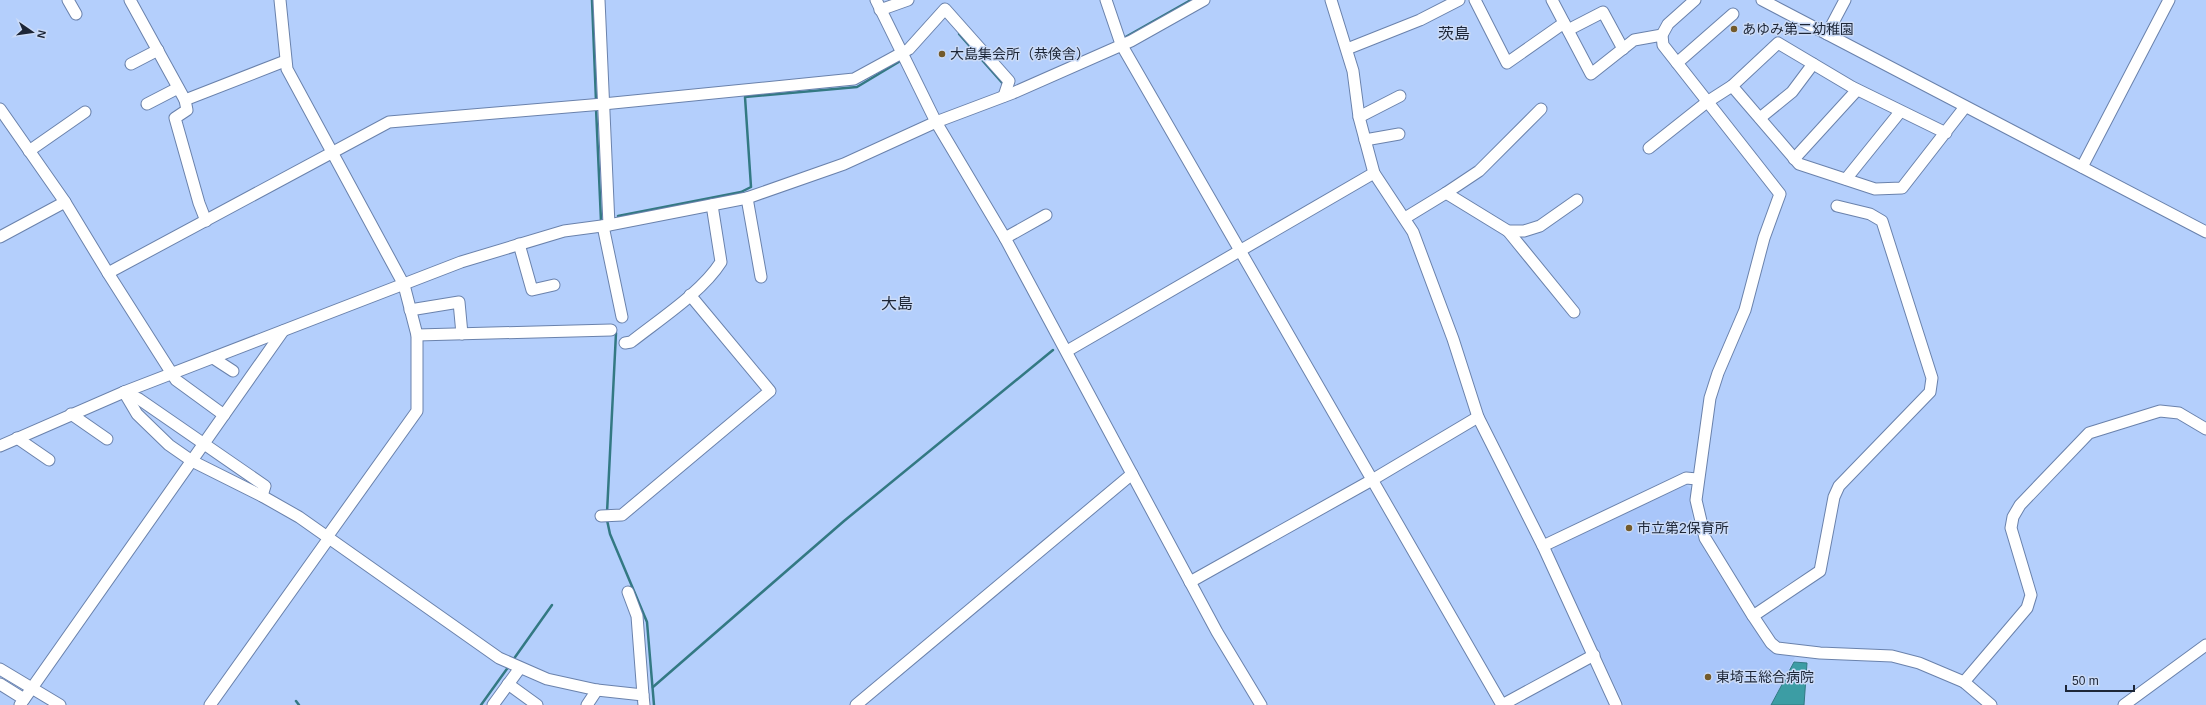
<svg xmlns="http://www.w3.org/2000/svg" width="2206" height="705" font-family="Arial,'Noto Sans JP',sans-serif">
  <style>
    .built { fill: #a9c6fa }
    .water { fill: #3c9da4; stroke: #337983 }
    .lines { fill: none; stroke-linecap: round; stroke-linejoin: round }
    .stream { stroke: #337983; stroke-width: 2.5 }
    .minor-casing { stroke: #6a82ac; stroke-width: 13 }
    .minor { stroke: #fff; stroke-width: 11 }
    .poi-dot { fill: #735a2b; stroke: #cbdbf7; stroke-width: 1.5 }
    .labels { text-anchor: middle; dominant-baseline: central; stroke-width: 3; stroke-linejoin: round; paint-order: stroke }
    .poi-label { font-size: 14px; fill: #1d2637; stroke: #cbdbf7; text-anchor: start }
    .quarter-label { font-size: 16px; fill: #1d2637; stroke: #cbdbf7 }
  </style>
  <rect width="100%" height="100%" fill="#b4cffc"/>
  <path class="built" d="M1686,485L1691,489L1692,522L1699,541L1712,563L1765,645L1774,652L1795,657L1771,705H1624L1553,554L1555,547Z"/>
  <path class="water" d="M1794,662L1807,663L1804,705H1771Z"/>
  <g class="lines">
    <g class="stream">
      <path d="M592,0L596,101"/>
      <path d="M959,34L1005,86"/>
      <path d="M1122,39L1191,0"/>
      <path d="M596,108L601,221"/>
      <path d="M618,216L741,192L751,187L745,97L857,87L902,60"/>
      <path d="M607,513L616,333"/>
      <path d="M607,520L610,534L647,622L654,705"/>
      <path d="M513,660L552,605"/>
      <path d="M653,687L844,521L1053,350"/>
      <path d="M296,701L299,705"/>
      <path d="M481,705L509,666"/>
    </g>
    <g class="minor-casing">
      <g id="minor">
        <path d="M68,0L76,14"/>
        <path d="M130,0L185,100L285,61"/>
        <path d="M280,0L287,69L404,285L417,335V411L327,537"/>
        <path d="M599,0L609,225"/>
        <path d="M876,0L936,122L1005,238L1217,632L1261,705"/>
        <path d="M1106,0L1121,44L1502,705"/>
        <path d="M1331,0L1353,71L1359,117L1374,173L1413,232L1453,339L1478,417L1543,546L1616,705"/>
        <path d="M1475,0L1507,63L1564,23"/>
        <path d="M1552,0L1591,74L1634,40L1662,35"/>
        <path d="M1695,0L1668,24L1662,35L1663,45L1780,194L1764,238L1745,310L1718,373L1710,398L1696,500L1705,538L1753,616L1771,643L1777,648L1820,653L1892,656L1919,663L1964,682L1991,705"/>
        <path d="M1762,0L2206,232"/>
        <path d="M880,10L908,0"/>
        <path d="M1568,30L1603,12L1623,49"/>
        <path d="M1827,34L1845,0"/>
        <path d="M1347,49L1420,20L1459,0"/>
        <path d="M1677,63L1733,14"/>
        <path d="M131,64L158,50"/>
        <path d="M185,100L187,110L175,118L199,203L206,221"/>
        <path d="M147,104L178,88"/>
        <path d="M0,109L65,202L108,273"/>
        <path d="M1359,117L1400,96"/>
        <path d="M1760,118L1792,92L1813,64"/>
        <path d="M1946,133L1852,87L1778,43L1732,86L1799,164L1875,189L1902,188L1965,107"/>
        <path d="M1365,140L1399,134"/>
        <path d="M1649,148L1707,102L1732,86"/>
        <path d="M29,151L85,112"/>
        <path d="M1794,159L1857,90"/>
        <path d="M2082,167L2169,0"/>
        <path d="M1846,179L1900,112"/>
        <path d="M1446,193L1479,171L1541,109"/>
        <path d="M747,198L761,277"/>
        <path d="M1405,218L1446,193L1508,231H1524L1540,226L1577,200"/>
        <path d="M603,226L622,317"/>
        <path d="M1508,231L1574,312"/>
        <path d="M0,237L65,202"/>
        <path d="M1005,238L1046,215"/>
        <path d="M519,244L532,290L554,285"/>
        <path d="M410,310L459,302L462,334"/>
        <path d="M417,335L611,330"/>
        <path d="M625,343L631,342C660,319 702,292 721,262L712,205"/>
        <path d="M1067,351L1374,173"/>
        <path d="M213,358L233,371"/>
        <path d="M124,392L137,414L169,445L192,461L262,496L299,517L499,658L547,679L597,690L643,695L644,705"/>
        <path d="M124,392L139,399L265,486L262,496"/>
        <path d="M71,414L107,439"/>
        <path d="M224,415L176,380L108,273L389,122L603,104L854,79L909,49L945,9L1009,81L1004,96"/>
        <path d="M17,438L49,460"/>
        <path d="M0,446L124,392L461,262L564,231L609,225L747,198L844,164L936,122L1013,93L1131,41L1204,0"/>
        <path d="M601,516L622,515L770,391L690,295"/>
        <path d="M1543,546L1686,478L1697,479"/>
        <path d="M1190,582L1372,480L1478,417"/>
        <path d="M628,592L637,616L643,695"/>
        <path d="M1753,616L1820,571L1834,497L1839,486L1930,392L1932,378L1882,221L1870,214L1837,206"/>
        <path d="M0,669L60,705"/>
        <path d="M1964,682L2027,608L2031,595L2011,528L2013,517L2020,505L2089,433L2160,411L2179,413L2206,429"/>
        <path d="M0,684L24,699"/>
        <path d="M508,684L537,705"/>
        <path d="M20,705L283,331"/>
        <path d="M210,705L329,538"/>
        <path d="M493,705L520,668"/>
        <path d="M587,705L597,690"/>
        <path d="M856,705L1132,474"/>
        <path d="M1502,705L1594,655"/>
        <path d="M2124,705L2206,645"/>
      </g>
    </g>
    <use href="#minor" class="minor"/>
  </g>
  <g class="poi-dot">
    <circle cx="1734" cy="29" r="4"/>
    <circle cx="942" cy="54" r="4"/>
    <circle cx="1629" cy="528" r="4"/>
    <circle cx="1708" cy="677" r="4"/>
  </g>
  <g class="labels">
    <g class="poi-label">
      <text x="1742" y="29">あゆみ第二幼稚園</text>
      <text x="950" y="54">大島集会所（恭倹舎）</text>
      <text x="1637" y="528">市立第2保育所</text>
      <text x="1716" y="677">東埼玉総合病院</text>
    </g>
    <g class="quarter-label">
      <text x="1454" y="33">茨島</text>
      <text x="897" y="303">大島</text>
    </g>
  </g>
  <g transform="translate(32 32) rotate(103)" stroke="#cbdbf7" stroke-width="3" paint-order="stroke">
  <path d="M0-3L7 15L0 10L-7 15Z" fill="#1d2637"/>
  <text y="-6" font-size="11" font-weight="bold" text-anchor="middle" fill="#1d2637">N</text>
  </g>
  <path d="M2066 685v6h68v-6" fill="none" stroke="#1d2637" stroke-width="2"/>
  <text x="2072" y="685" font-size="12" fill="#1d2637" stroke="#cbdbf7" stroke-width="3" paint-order="stroke">50 m</text>
</svg>
